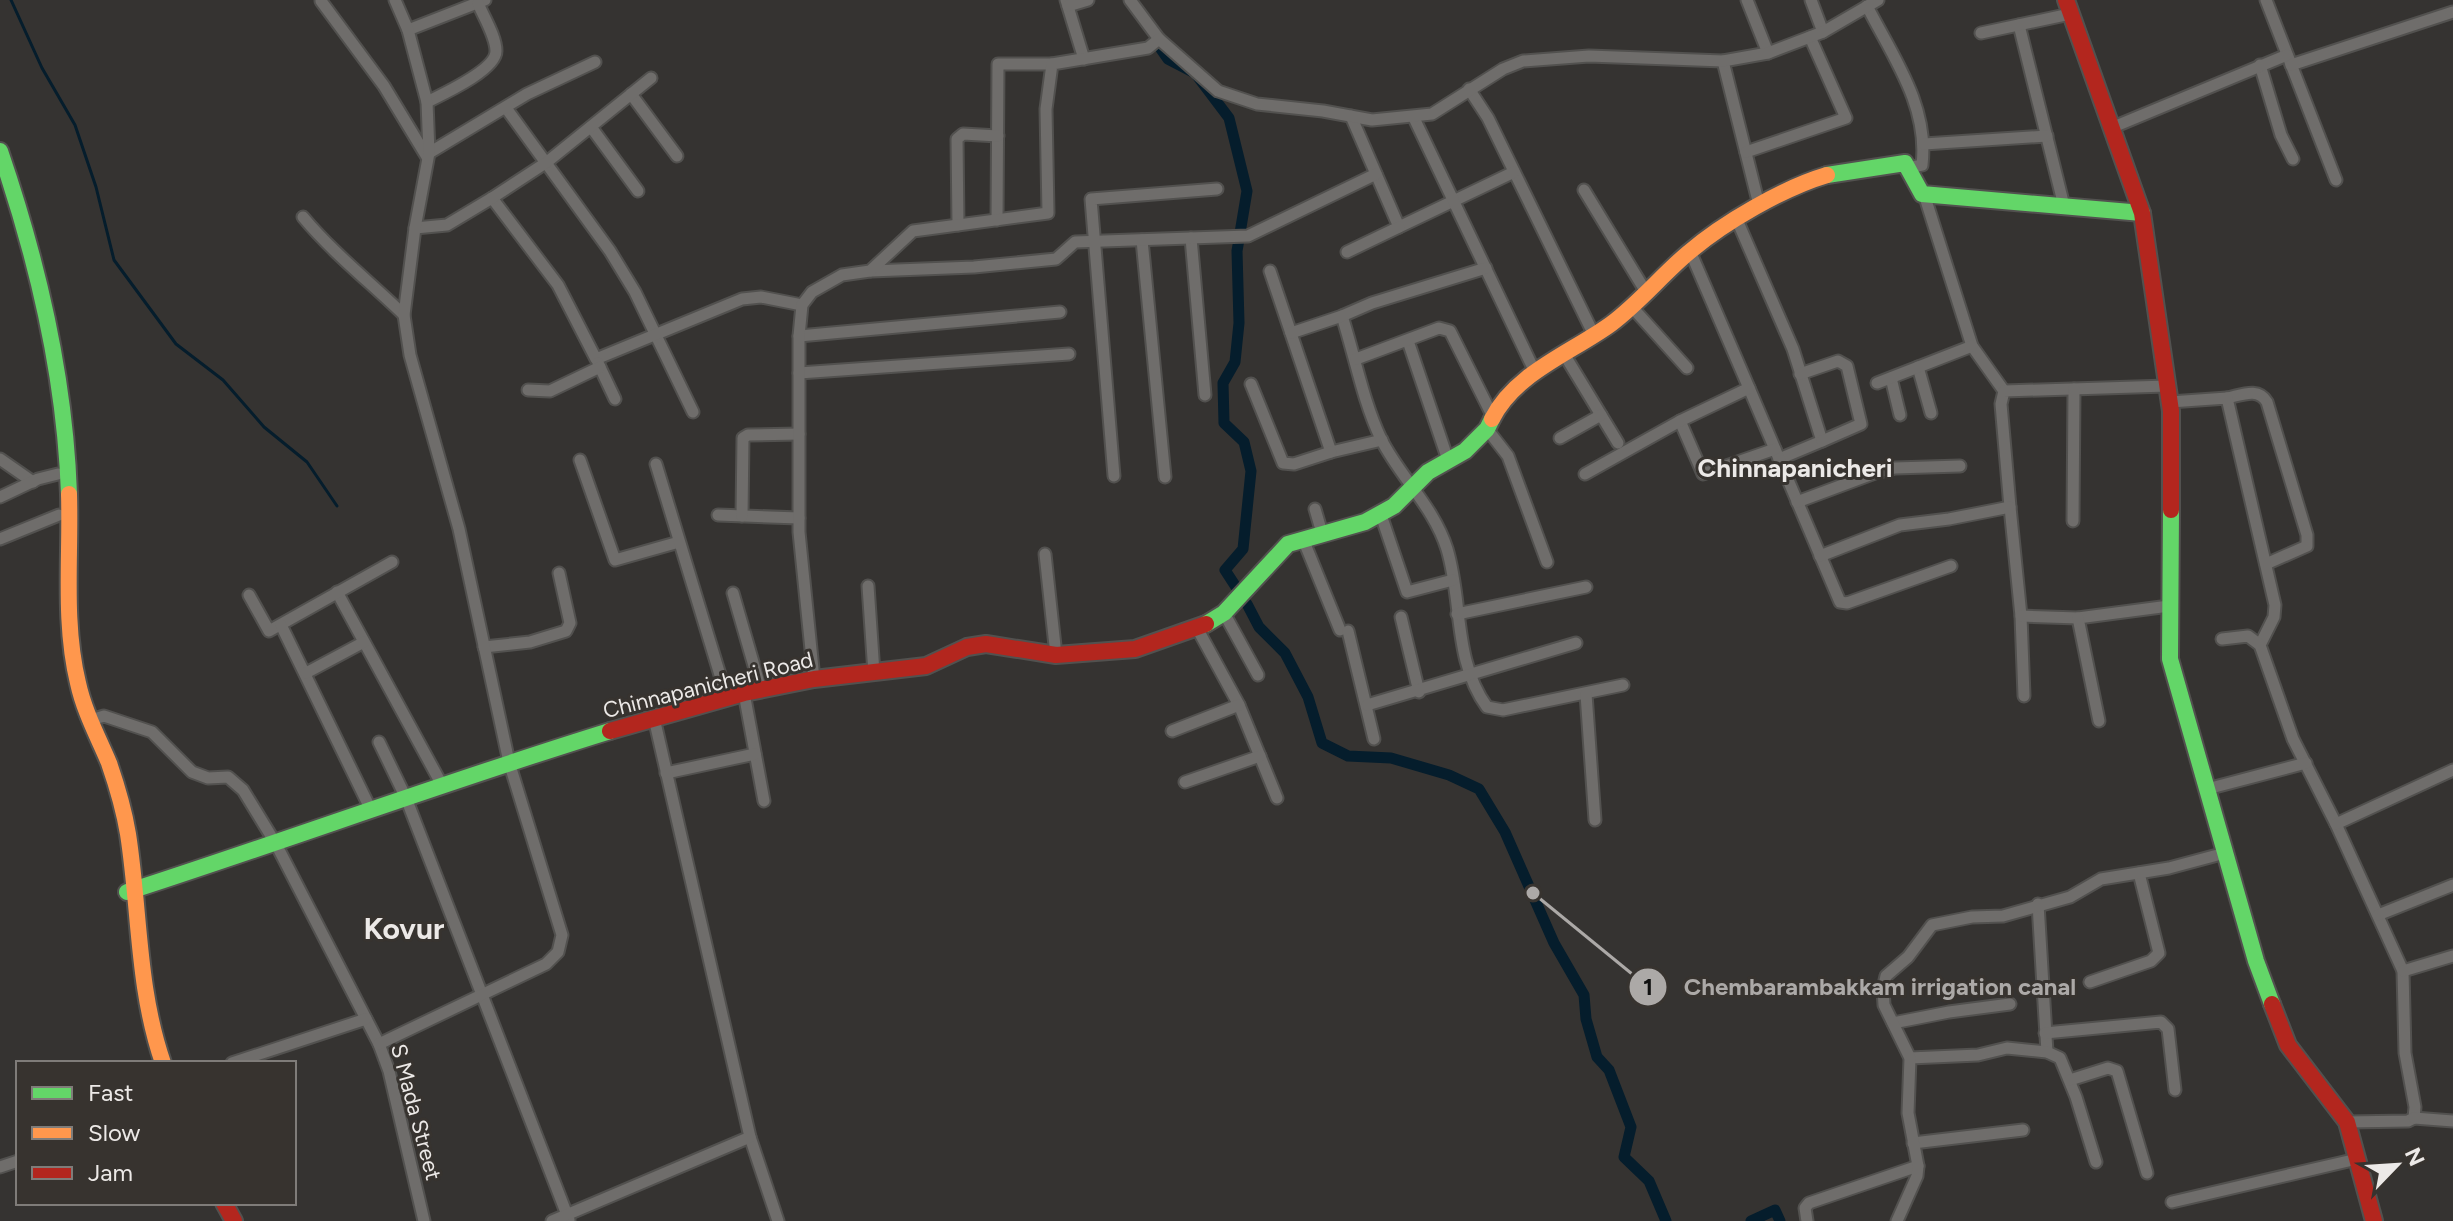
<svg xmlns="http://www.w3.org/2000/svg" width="2453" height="1221" font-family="Figtree,sans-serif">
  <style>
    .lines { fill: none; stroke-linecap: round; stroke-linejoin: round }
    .stream { stroke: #051d2c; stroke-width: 3 }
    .canal { stroke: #051d2c; stroke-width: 11 }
    .street-casing { stroke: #52514f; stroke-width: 15 }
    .fast-casing { stroke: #52514f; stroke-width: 20 }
    .slow-casing { stroke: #52514f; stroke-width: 20 }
    .jam-casing { stroke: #52514f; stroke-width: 20 }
    .street { stroke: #6f6d6b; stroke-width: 11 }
    .fast { stroke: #63d668; stroke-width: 16 }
    .slow { stroke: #ff974d; stroke-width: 16 }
    .jam { stroke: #b3261e; stroke-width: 16 }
    .labels { text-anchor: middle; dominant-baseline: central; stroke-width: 6; stroke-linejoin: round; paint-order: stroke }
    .street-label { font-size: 22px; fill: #ece9e7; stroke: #37332f }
    .quarter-label { font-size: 26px; font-weight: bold; fill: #ece9e7; stroke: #37332f }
    .district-label { font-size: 30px; font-weight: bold; fill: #ece9e7; stroke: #37332f }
    .leader { fill: none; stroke: #aca9a7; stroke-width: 3 }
    .callout-dot { fill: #aca9a7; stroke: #37332f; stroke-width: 3 }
    .mark-label { font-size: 24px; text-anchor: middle; font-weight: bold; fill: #111 }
    .callout-label { font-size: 24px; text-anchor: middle; font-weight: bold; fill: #aca9a7; stroke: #37332f; stroke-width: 6; stroke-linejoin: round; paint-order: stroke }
  </style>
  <rect width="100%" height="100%" fill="#353331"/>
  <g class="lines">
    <path class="stream" d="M11,0L42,68L75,125L96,187L114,260L176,344L223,380L264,427L307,462L337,506"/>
    <g class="canal">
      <path d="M1161,49L1168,59L1195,73L1229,118L1247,191L1237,251L1239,323L1235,362L1223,383L1224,423L1244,442L1251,471L1243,549L1225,570L1236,587"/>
      <path d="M1247,604L1259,627L1285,653L1308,697L1322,743L1348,756L1391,758L1449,775L1479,789L1505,832L1554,943L1584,995L1586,1019L1597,1057L1609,1070L1631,1127L1624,1157L1649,1181L1666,1221"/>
      <path d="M1751,1221L1775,1210L1780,1221"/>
    </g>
    <g class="street-casing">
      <g id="street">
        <path d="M1066,0L1084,59"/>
        <path d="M1130,0L1159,39"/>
        <path d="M1747,0L1768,53"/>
        <path d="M1811,0L1823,32"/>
        <path d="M2266,0L2336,180"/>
        <path d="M321,1L384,86L427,157"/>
        <path d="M1068,6L1088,0"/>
        <path d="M1867,6C1893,57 1929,106 1922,165L1908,168"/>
        <path d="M2019,25L2064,206"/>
        <path d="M408,30L485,0"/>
        <path d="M1981,33L2070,14"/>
        <path d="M1723,61L1759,205"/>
        <path d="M2260,65L2281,135L2293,159"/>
        <path d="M2291,65L2453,12"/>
        <path d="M1469,89L1488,118L1594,335"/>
        <path d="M631,94L677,156"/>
        <path d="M427,102C443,94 496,70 496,51C496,36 483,16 478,3"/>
        <path d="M506,108L610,251L635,292L693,412"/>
        <path d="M1351,116L1399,227L1514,172"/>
        <path d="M1414,118L1535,372"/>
        <path d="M591,127L638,191"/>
        <path d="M2111,128L2287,55"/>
        <path d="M1924,144L2047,136"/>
        <path d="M1746,152L1846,118L1810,37"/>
        <path d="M429,153L527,94L595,62"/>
        <path d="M1584,190L1646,292"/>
        <path d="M1924,194L1972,346L2004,391"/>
        <path d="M492,198L558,285L596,359L742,299L761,297L802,305"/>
        <path d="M303,217C333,253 370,282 404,315"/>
        <path d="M997,220L998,64H1052"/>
        <path d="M1737,220L1793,349L1822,441L1779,459"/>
        <path d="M958,225L957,139L963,134L998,136"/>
        <path d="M415,228L447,225L492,198L547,162L651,78"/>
        <path d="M1191,238L1205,395"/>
        <path d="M1142,240L1165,477"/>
        <path d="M1347,252L1399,227"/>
        <path d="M871,271L974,267L1056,259L1075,242L1248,236L1376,174"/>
        <path d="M1270,271L1331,452L1382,440"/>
        <path d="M1631,306L1687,368"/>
        <path d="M1342,316C1355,357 1363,401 1381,439C1400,477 1434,507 1447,549C1463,602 1453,660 1487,707L1503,710L1623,685"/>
        <path d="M1291,333L1342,316L1372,303L1486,268"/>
        <path d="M799,336L1060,312"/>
        <path d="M1408,341L1448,460"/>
        <path d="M1564,354L1618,443"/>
        <path d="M1356,359L1439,328L1450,331L1493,417"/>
        <path d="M598,363L615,399"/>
        <path d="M1918,367L1931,413"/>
        <path d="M799,373L1069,354"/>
        <path d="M1800,374L1838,361L1847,366L1861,424L1822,441"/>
        <path d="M1891,378L1900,415"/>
        <path d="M1877,383L1972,346"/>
        <path d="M1251,384L1283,463L1294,464L1331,452"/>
        <path d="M1749,388L1840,602L1847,603L1951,566"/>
        <path d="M528,390L550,391L600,367"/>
        <path d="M2227,398C2242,395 2258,387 2267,402L2307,535V546L2266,564"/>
        <path d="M2170,402L2227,398L2275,605L2274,617L2260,645"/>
        <path d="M1680,421L1703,474L1775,449"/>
        <path d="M1487,429L1508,456L1547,562"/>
        <path d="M1560,438L1601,415"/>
        <path d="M0,459L33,482"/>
        <path d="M580,460L615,560L679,542"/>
        <path d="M656,464L727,698"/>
        <path d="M1585,474L1680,421L1749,388L1690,251"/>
        <path d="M1114,476L1091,199L1217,189"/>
        <path d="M0,497L38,479L58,474"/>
        <path d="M1797,502L1875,473L1895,468L1960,466"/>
        <path d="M2010,507L2001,404L2004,391L2167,386"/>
        <path d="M1315,509L1322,533"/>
        <path d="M718,515L799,518"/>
        <path d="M1381,515L1407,592L1453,580"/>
        <path d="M742,516L743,438L748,435L799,434"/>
        <path d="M2073,521L2074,389"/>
        <path d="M0,539L59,515"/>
        <path d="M1303,539L1340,630"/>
        <path d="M1045,554L1056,655"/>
        <path d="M1820,556L1900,525L1949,519L2010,507L2021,616L2024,696"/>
        <path d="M868,586L874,673"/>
        <path d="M337,592L442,785"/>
        <path d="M733,593L761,690"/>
        <path d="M249,595L269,631L392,562"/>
        <path d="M1224,613L1258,675"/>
        <path d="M1457,614L1586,587"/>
        <path d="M2021,616L2078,618L2169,606"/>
        <path d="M1401,617L1419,692"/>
        <path d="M2078,618L2099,721"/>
        <path d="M281,625L371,810"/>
        <path d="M1197,628L1239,705L1277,798"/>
        <path d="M1348,631L1374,739"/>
        <path d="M2222,639L2248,636L2260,645L2293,739L2336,824L2403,971L2405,1053L2415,1107L2414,1118L2408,1121L2347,1122"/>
        <path d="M484,647L530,642L566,631L570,623L559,573"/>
        <path d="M306,673L364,642"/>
        <path d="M814,679L799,532V336L802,305L812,292L842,275L870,271L913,231L1048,213L1046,109L1052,64L1148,48L1159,39L1218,91L1257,104L1323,111L1372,120L1432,114L1503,69L1523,61L1589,56L1723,61L1768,53L1823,32L1878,0"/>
        <path d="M744,693L764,801"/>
        <path d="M1586,694L1595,820"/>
        <path d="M1367,705L1576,643"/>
        <path d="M91,720L104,716L152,732L192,772L208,778L228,777L243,790L276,844L379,1044L389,1071L424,1221"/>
        <path d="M1172,731L1239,705"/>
        <path d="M379,742L406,798L569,1220"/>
        <path d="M666,773L755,754"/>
        <path d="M1185,782L1260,756"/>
        <path d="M2207,789L2306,763"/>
        <path d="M2336,824L2453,770"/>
        <path d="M2038,904L2047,1052"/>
        <path d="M2378,915L2453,885"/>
        <path d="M2403,971L2453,956"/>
        <path d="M2090,982L2151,961L2159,953L2139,873"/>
        <path d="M1893,1023L1949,1012L2010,1004"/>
        <path d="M2045,1033L2161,1022L2168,1029L2175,1090"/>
        <path d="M379,1044L546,964L558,952L562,935L509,762L459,529L410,355L404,315L415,228L429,153L427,102L408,30L395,0"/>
        <path d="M1910,1058L1978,1055L2007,1048L2047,1052L2060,1058L2076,1097L2096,1162"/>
        <path d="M232,1063L366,1019"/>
        <path d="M2070,1080L2108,1068L2117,1071L2147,1173"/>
        <path d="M2414,1118L2453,1121"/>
        <path d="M750,1137L778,1221"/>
        <path d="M1913,1143L2023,1130"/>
        <path d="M0,1167L18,1161"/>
        <path d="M2172,1202L2357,1159"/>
        <path d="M552,1221L750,1137L654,718"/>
        <path d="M1807,1221L1805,1208L1809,1203L1918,1166"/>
        <path d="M1897,1221L1917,1176L1918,1166L1908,1113L1910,1058L1884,1005L1883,989L1886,976L1908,957L1932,925L1972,917L2003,916L2070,897L2101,879L2169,868L2225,853"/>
      </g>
    </g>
    <g class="fast-casing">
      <g id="fast">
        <path d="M0,151C38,262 65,376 69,494"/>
        <path d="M1827,175L1905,163L1922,194L2142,213"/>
        <path d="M2171,510L2170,659L2256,961L2272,1004"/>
        <path d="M1206,624L1224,613L1288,544L1365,522L1394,506L1428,472L1465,451L1487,429L1492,419"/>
        <path d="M127,892C288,840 448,781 610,731"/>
      </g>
    </g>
    <g class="slow-casing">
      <g id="slow">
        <path d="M1492,419C1515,373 1571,353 1611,324C1639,303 1662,275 1688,253C1723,223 1783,188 1827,175"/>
        <path d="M69,494C71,556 63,622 78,683C84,711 98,737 109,763C117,786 124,810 128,834C140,911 137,988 163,1063"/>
      </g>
    </g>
    <g class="jam-casing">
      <g id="jam">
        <path d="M2066,0L2142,213L2171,411V510"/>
        <path d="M610,731L744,693L814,679L926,666L967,647L986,644L1056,655L1135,649L1206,624"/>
        <path d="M2272,1004L2288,1045L2347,1122L2374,1221"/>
        <path d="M224,1203L234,1221"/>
      </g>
    </g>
    <use href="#street" class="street"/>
    <use href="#fast" class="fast"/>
    <use href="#slow" class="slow"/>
    <use href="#jam" class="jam"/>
  </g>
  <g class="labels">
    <g class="street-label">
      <text transform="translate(708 685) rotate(-14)">Chinnapanicheri Road</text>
      <text transform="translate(416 1112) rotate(75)">S Mada Street</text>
    </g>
    <g class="quarter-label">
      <text x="1795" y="468">Chinnapanicheri</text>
    </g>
    <g class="district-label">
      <text x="404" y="928">Kovur</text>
    </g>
  </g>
  <path class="leader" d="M1533 893L1648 987"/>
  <g class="callout-dot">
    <circle cx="1533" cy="893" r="8"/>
    <circle cx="1648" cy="987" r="20"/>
  </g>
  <g class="mark-label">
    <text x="1648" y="995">1</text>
  </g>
  <g class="callout-label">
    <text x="1880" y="995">Chembarambakkam irrigation canal</text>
  </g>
  <rect x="16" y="1061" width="280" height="144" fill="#37332f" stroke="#7f7c79" stroke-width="2"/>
  <rect x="32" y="1087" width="40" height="12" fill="#63d668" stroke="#7f7c79" stroke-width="2"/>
  <text x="88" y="1101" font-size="24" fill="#ece9e7">Fast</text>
  <rect x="32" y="1127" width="40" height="12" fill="#ff974d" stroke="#7f7c79" stroke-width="2"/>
  <text x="88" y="1141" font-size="24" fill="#ece9e7">Slow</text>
  <rect x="32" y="1167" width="40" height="12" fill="#b3261e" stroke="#7f7c79" stroke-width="2"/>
  <text x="88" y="1181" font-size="24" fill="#ece9e7">Jam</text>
  <g transform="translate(2397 1165) rotate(65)" stroke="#37332f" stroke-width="6" paint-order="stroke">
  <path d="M0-6L14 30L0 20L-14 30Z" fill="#ece9e7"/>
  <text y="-12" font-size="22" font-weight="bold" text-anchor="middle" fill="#ece9e7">N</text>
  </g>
</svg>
